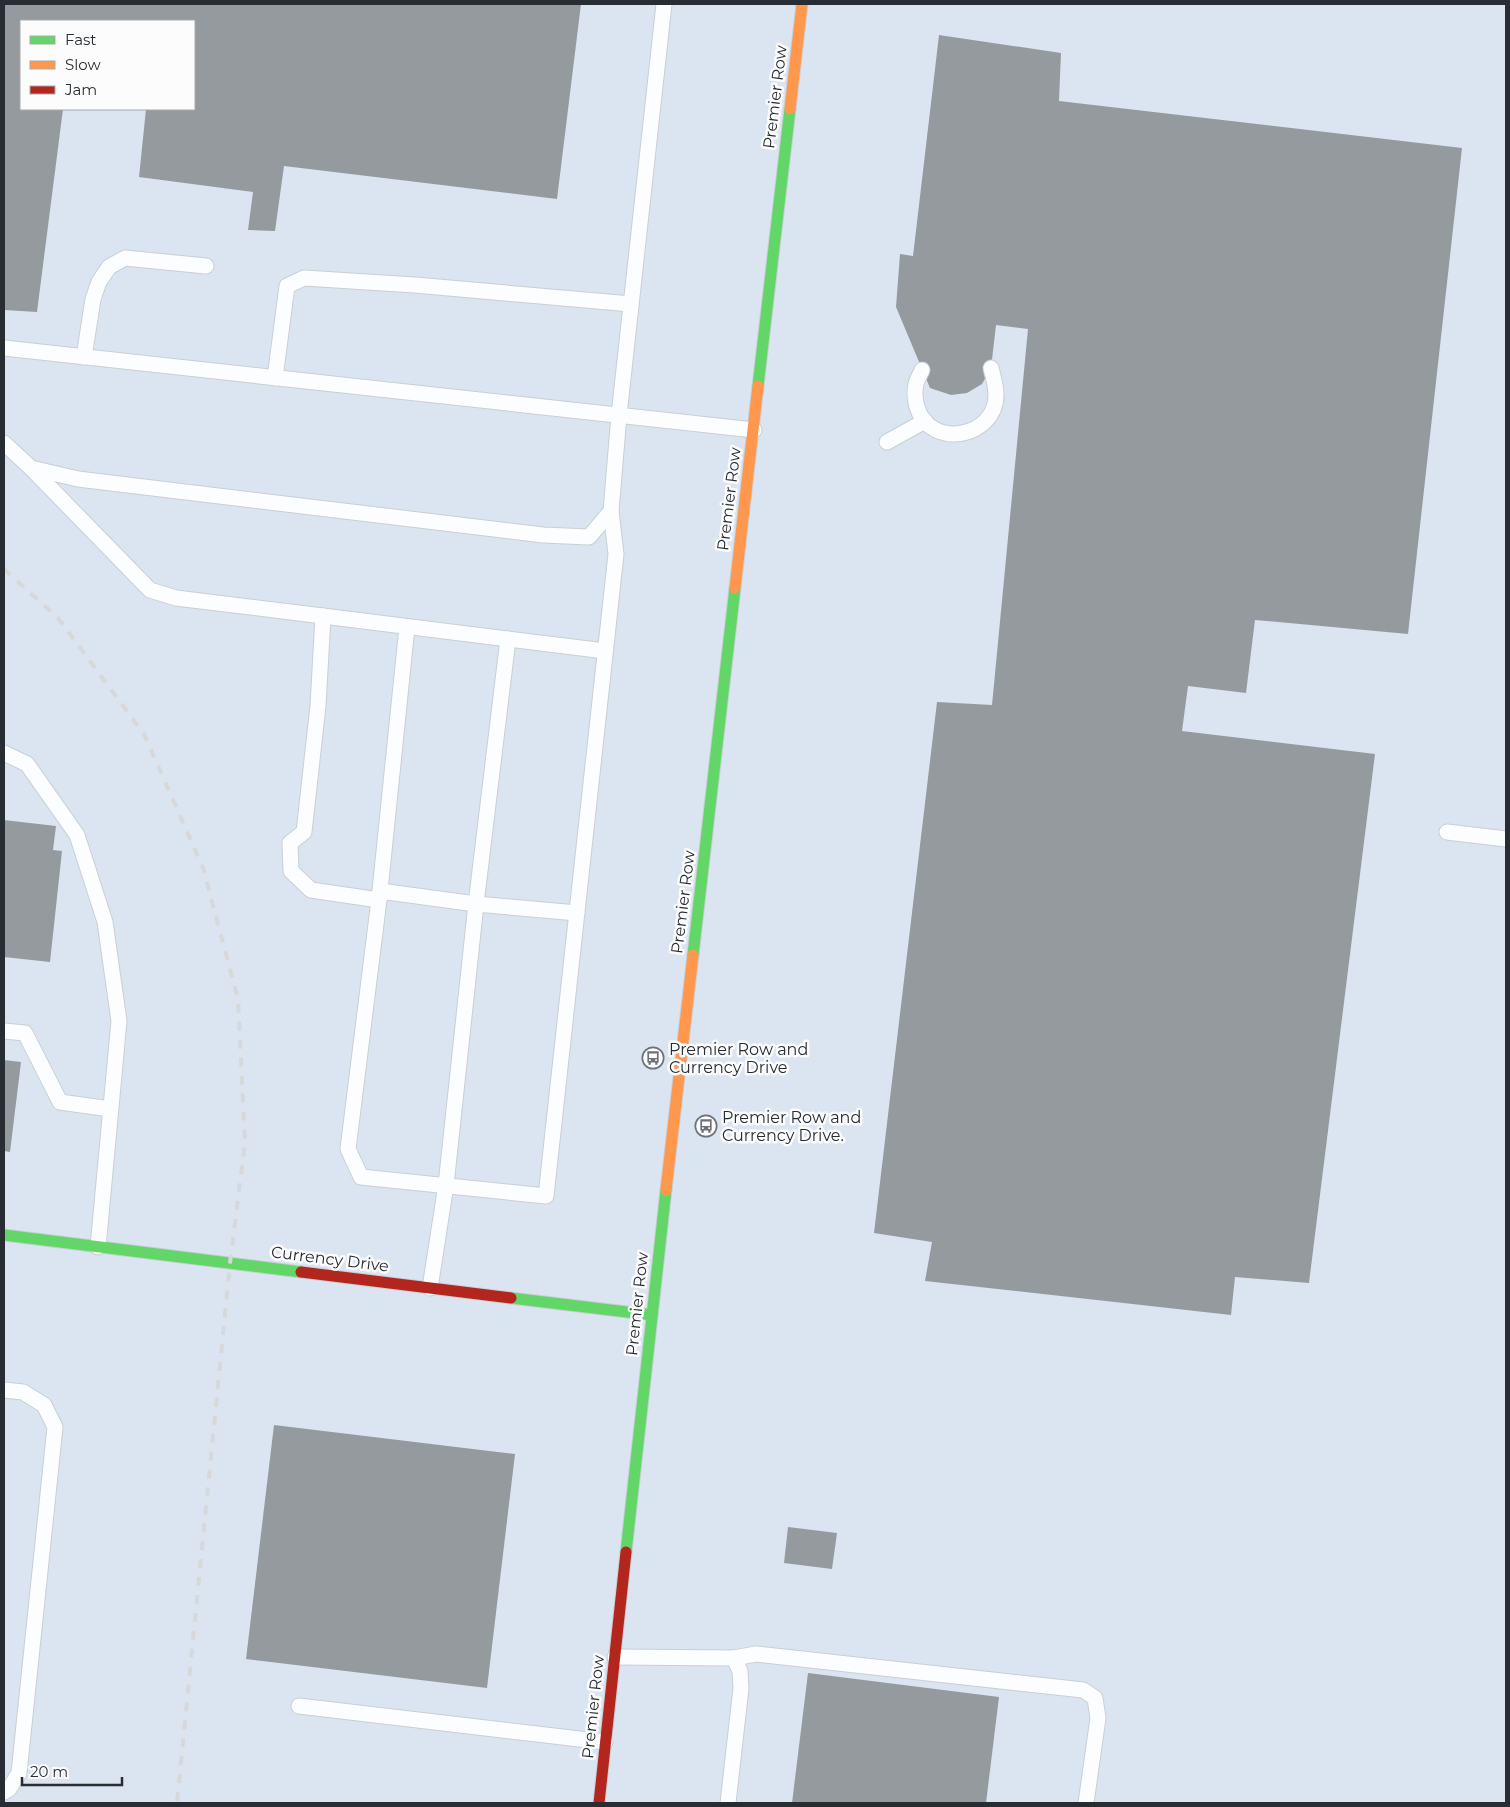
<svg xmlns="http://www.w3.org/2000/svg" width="1510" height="1807" font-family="Montserrat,sans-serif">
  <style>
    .built { fill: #dbe5f1; fill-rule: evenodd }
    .building { fill: #959a9f }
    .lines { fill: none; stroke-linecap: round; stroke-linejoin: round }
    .lane-casing { stroke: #c9cfd4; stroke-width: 17 }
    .fast-casing { stroke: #c9cfd4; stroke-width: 13 }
    .slow-casing { stroke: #c9cfd4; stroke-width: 13 }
    .jam-casing { stroke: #c9cfd4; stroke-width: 13 }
    .lane { stroke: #fcfdfe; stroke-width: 15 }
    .fast { stroke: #63d668; stroke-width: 11 }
    .slow { stroke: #ff974d; stroke-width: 11 }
    .jam { stroke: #b3261e; stroke-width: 11 }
    .rail { stroke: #d7d8db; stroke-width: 4; stroke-dasharray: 9 9; stroke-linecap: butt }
    .labels { text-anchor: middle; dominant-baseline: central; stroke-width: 5; stroke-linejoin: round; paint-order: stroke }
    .street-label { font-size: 16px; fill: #282d33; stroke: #fcfcfc }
    .poi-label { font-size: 16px; fill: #282d33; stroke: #fcfcfc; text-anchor: start }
  </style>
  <rect width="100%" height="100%" fill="#ebf1f7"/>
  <path class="built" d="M4,4H1506V1803H4ZM21,21H194V109H21Z"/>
  <g class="building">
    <path d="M4,4H581L557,199L284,166L275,231L248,230L253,192L139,177L146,109H194V21H21V109H63L37,312L4,310Z"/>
    <path d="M939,35L1061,53L1059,101L1462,148L1408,634L1255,620L1246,693L1188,686L1182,731L1375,754L1309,1283L1235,1277L1231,1315L925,1281L932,1242L874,1233L937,702L992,705L1028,329L996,325L991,368L982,384L967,393L951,395L930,388L896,307L900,254L913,256Z"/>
    <path d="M4,820L56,826L53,850L62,851L50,962L4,957Z"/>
    <path d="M4,1060L21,1062L10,1152L4,1151Z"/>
    <path d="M274,1425L515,1454L487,1688L246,1659Z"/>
    <path d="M788,1527L837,1533L832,1569L784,1563Z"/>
    <path d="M808,1673L999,1697L986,1803H792Z"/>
  </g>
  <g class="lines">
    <g class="lane-casing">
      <g id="lane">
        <path d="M4,348L754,430"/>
        <path d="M84,357L93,299L99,282L109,267L125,258L206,266"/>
        <path d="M922,370C920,375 917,379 916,384C914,392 915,400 917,407C930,450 996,438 996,395C996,385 993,377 991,368"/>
        <path d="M275,378L287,286L304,278L415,285L631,304"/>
        <path d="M887,442L925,421"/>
        <path d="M4,443L31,468L78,479L543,535L589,537L611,511L619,415L664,4"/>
        <path d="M31,468L150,590L176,598L323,616L318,706L304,832L290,843L291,871L311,890L379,900L348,1149L361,1177L546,1196L616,554L611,511"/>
        <path d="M323,616L605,651"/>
        <path d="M4,753L27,764L77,835L105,922L119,1021L98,1247"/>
        <path d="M1447,832L1506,839"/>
        <path d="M380,891L476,904L577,913"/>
        <path d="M379,900L407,627"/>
        <path d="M4,1031L25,1033L60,1102L110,1109"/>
        <path d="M430,1288L446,1185L476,904L508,639"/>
        <path d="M4,1390L23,1392L44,1405L55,1427L19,1773L9,1789L4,1792"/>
        <path d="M615,1657L734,1658L740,1671L741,1688L728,1803"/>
        <path d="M734,1658L756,1654L1083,1690L1095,1698L1098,1718L1086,1803"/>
        <path d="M299,1706L605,1742"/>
      </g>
    </g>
    <g class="fast-casing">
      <g id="fast">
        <path d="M758,386L790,109"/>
        <path d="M693,955L735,588"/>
        <path d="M4,1235L301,1272"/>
        <path d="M511,1298L652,1315"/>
        <path d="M626,1552L666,1190"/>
      </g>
    </g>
    <g class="slow-casing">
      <g id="slow">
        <path d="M790,109L802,4"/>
        <path d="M735,588L758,386"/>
        <path d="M666,1190L693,955"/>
      </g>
    </g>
    <g class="jam-casing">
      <g id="jam">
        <path d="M301,1272L511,1298"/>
        <path d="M599,1803L626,1552"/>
      </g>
    </g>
    <use href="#lane" class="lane"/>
    <use href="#fast" class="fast"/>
    <use href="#slow" class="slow"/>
    <use href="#jam" class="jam"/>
    <path class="rail" d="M4,569L58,618L144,734L203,868L238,999L245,1143L230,1263L177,1803"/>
  </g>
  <defs>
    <g id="bus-ring" transform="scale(1.125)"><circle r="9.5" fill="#fcfcfc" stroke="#6c7278" stroke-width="1.5"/><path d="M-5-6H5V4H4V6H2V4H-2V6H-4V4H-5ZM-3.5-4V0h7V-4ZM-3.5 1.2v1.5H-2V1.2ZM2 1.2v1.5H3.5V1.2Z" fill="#6c7278"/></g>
  </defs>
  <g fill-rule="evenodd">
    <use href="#bus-ring" x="653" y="1058"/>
    <use href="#bus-ring" x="706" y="1126"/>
  </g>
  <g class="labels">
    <g class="street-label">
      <text transform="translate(775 97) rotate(-83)">Premier Row</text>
      <text transform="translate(729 499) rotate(-83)">Premier Row</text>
      <text transform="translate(683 902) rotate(-83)">Premier Row</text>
      <text transform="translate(330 1259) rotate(7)">Currency Drive</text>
      <text transform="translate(637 1304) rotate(-84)">Premier Row</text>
      <text transform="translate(593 1707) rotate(-84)">Premier Row</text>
    </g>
    <g class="poi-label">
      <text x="669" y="1049">Premier Row and<tspan x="669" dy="18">Currency Drive</tspan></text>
      <text x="722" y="1117">Premier Row and<tspan x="722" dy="18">Currency Drive.</tspan></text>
    </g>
  </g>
  <rect width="1510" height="1807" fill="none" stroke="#282d33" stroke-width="10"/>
  <rect x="20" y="20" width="175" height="90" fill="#fcfcfc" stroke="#a7a9ac"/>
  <rect x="30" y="36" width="25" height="8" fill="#63d668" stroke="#a7a9ac"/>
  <text x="65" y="45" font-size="15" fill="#282d33">Fast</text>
  <rect x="30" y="61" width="25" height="8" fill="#ff974d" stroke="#a7a9ac"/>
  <text x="65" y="70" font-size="15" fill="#282d33">Slow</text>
  <rect x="30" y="86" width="25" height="8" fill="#b3261e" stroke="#a7a9ac"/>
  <text x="65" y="95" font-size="15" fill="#282d33">Jam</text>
  <path d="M22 1777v8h100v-8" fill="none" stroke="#282d33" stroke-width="2.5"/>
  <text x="30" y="1777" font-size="15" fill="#282d33" stroke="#fcfcfc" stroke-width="4" paint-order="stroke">20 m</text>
</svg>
